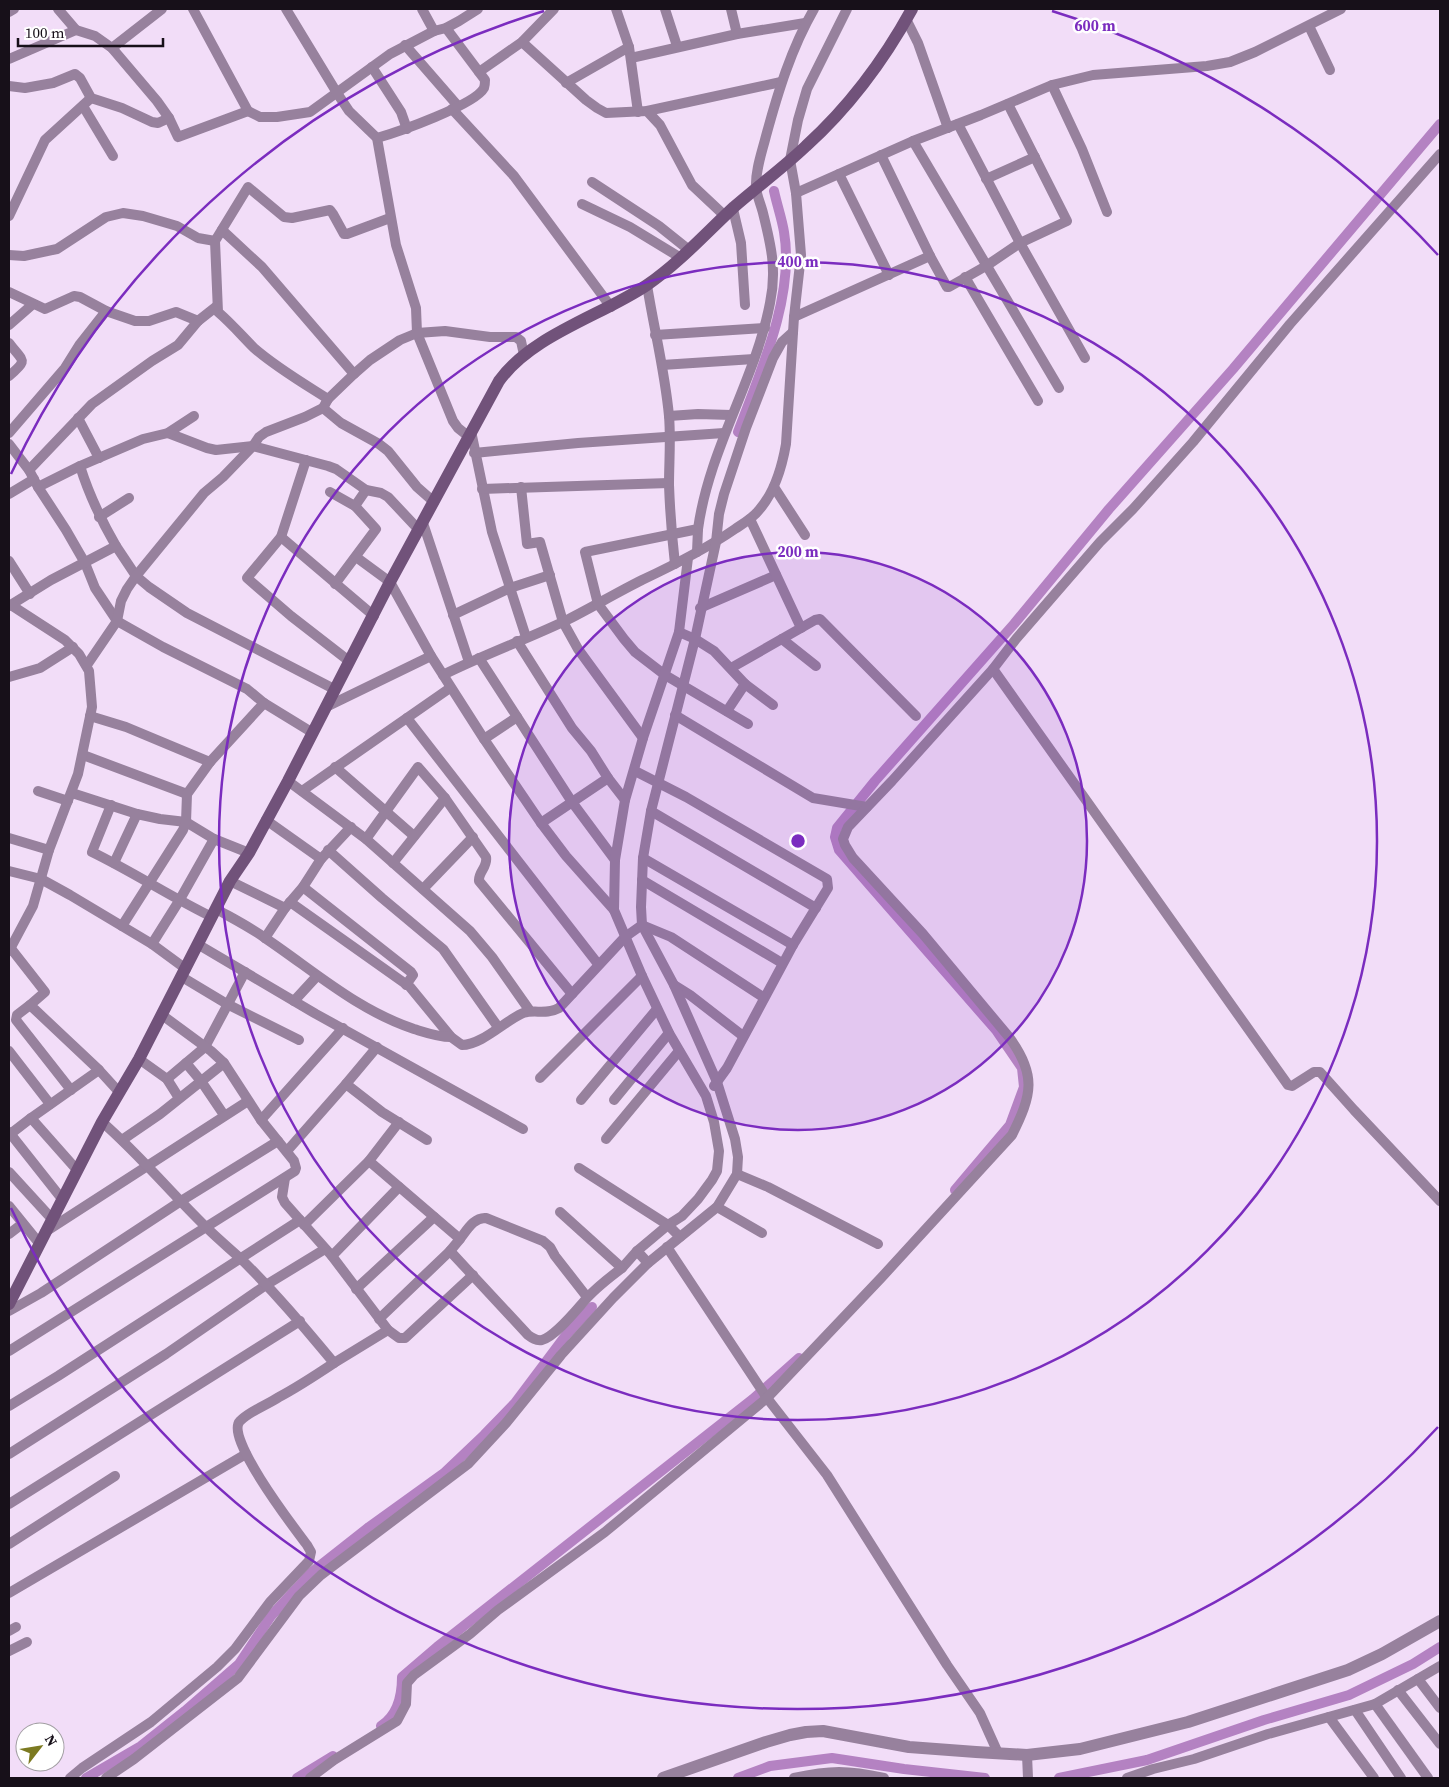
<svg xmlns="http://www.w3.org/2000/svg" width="1449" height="1787" font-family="'Source Serif 4',serif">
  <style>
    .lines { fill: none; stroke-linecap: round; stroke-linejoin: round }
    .canal { stroke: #b482c2; stroke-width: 10 }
    .minor { stroke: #97819d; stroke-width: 10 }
    .tertiary { stroke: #97819d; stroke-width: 12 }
    .secondary { stroke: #71527a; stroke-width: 12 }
    .ring { fill: none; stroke: #7b2cbf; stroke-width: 2.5 }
    .centre { fill: #7b2cbf; stroke: #fff; stroke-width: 2.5 }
    .ring-label { font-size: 15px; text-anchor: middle; font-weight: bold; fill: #7b2cbf; stroke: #fff; stroke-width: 5; stroke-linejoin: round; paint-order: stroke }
  </style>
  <rect width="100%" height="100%" fill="#f2ddf8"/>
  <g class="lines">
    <g class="canal">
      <path d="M738,432C760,373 795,296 784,232C782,219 777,205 774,191"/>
      <path d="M955,1190L1010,1125L1024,1087L1022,1068L996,1030L839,850L835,837L837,828L875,781L1014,624L1109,509L1233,369L1440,124"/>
      <path d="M381,1726C398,1715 402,1696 402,1677L437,1647L753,1399L799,1358"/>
      <path d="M86,1778L141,1746L185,1711L239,1664L271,1616L312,1572L369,1527L444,1473L484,1435L515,1403L566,1335L592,1307"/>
      <path d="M297,1778L333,1756"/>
      <path d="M738,1778L770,1766L832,1758L904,1769L985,1778"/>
      <path d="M1059,1778L1147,1760L1264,1720L1349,1695L1413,1664L1440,1647"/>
    </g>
    <g class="minor">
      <path d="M58,9L76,30L95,36L112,48L157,101L169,118L178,137L248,111"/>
      <path d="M193,9L248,111L260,117H277L310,112L390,54L434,31L446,28L459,21L478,9"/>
      <path d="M286,9L337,93L349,111L377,138L396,245L416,308L417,333L453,421L458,428L468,436"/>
      <path d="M422,9L434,31"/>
      <path d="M616,9L629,47L638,112"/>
      <path d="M665,9L677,46"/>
      <path d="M731,9L737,34"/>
      <path d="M9,12L14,9"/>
      <path d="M906,19L918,43L948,128"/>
      <path d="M1309,26L1330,70"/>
      <path d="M522,42L586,100L597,108L606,113L647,111L781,82"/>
      <path d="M405,45L458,106"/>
      <path d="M112,48L162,9"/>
      <path d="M631,58L737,34L805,23"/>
      <path d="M9,59L76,30"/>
      <path d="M372,67L401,112L407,129"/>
      <path d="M479,72L522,42L554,9"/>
      <path d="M566,83L629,47"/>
      <path d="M1052,85L1093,75L1207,66L1230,62L1255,52L1341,9"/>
      <path d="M9,86L25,88L53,83L75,74L80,78L91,98L122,108L152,122L158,123L169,118"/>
      <path d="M83,106L113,156"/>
      <path d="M452,109L514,176L611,307"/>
      <path d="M647,111L660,125L692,185L725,216"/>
      <path d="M958,124L1020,243L1085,358"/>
      <path d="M377,138C398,132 475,105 484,88C485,85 485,83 485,80L446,28"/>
      <path d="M913,141L1059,388"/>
      <path d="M881,155L930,256L947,287H949L986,266L1020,243L1067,221L1008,104"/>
      <path d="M839,174L889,275"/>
      <path d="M986,179L1035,157"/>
      <path d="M592,182L659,226L689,250"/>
      <path d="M796,193L913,141L981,115L1052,85L1082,149L1107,212"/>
      <path d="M582,204L630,227L681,258"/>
      <path d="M733,209L741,243L745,305"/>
      <path d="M9,216L45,140L91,98"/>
      <path d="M222,230L262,267L354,374"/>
      <path d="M9,255L24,256L57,249L106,217L123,213L143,216L177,226L198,238L215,241"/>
      <path d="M965,277L1038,401"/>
      <path d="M647,285C654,329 665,372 669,416C671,439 669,462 669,485C670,511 672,538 675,564"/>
      <path d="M9,292L45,309L74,296L80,297L106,311L135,321H149L176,312L198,321"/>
      <path d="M794,317L930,256"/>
      <path d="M9,325L33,304"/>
      <path d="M655,335L765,328"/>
      <path d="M9,343C23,362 29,359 9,376"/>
      <path d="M662,365L754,359"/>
      <path d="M328,399C303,383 277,368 254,348C242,336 231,323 218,312L215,241L248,187L284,217L292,218L330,210L333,214L344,234H347L390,218"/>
      <path d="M323,408L341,423L379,444L388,451L417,487L434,502"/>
      <path d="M669,416L698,414L731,415"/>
      <path d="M78,418L99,458"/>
      <path d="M471,431L492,532L526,637"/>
      <path d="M9,433L65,368L80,344L106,311"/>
      <path d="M168,433L207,448L216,450L253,446L328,466L336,469L366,490L381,493L388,497L419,530"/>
      <path d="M9,444L29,470L38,487L66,530L85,563L95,588L117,621L163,647L247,689L264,703L313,733"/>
      <path d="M474,453L578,443L724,433"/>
      <path d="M306,460L281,537L247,578L291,616L349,661"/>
      <path d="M29,470L92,404L152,361L178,345L198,321L217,306"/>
      <path d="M38,487L80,466L143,439L168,433L194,416"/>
      <path d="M521,487L527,544L540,542L563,622L578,649L643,738"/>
      <path d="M774,487L805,535"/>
      <path d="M482,489L669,483"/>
      <path d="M330,492L355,506L376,529L335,584"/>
      <path d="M9,494L34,479"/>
      <path d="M355,506L366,490"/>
      <path d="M99,517L129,498"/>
      <path d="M423,523L469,662"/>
      <path d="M281,537L374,616"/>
      <path d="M116,546L136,576L149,587L187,613L334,689"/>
      <path d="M697,552L698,529"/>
      <path d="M356,557L390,582L431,656L484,739L541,823L566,856L614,910"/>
      <path d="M9,561L30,594"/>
      <path d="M9,606L51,580L116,546C101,520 89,495 80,466"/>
      <path d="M700,608L776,575"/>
      <path d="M453,615L510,588L550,575"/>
      <path d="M801,628L815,620L820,619L916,716"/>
      <path d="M679,632L695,639L714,651L745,684L773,705"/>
      <path d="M782,639L816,666"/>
      <path d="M517,641L572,728L591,751L608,778L541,823"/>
      <path d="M479,658L572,802L615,860"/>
      <path d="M87,665L117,621L121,601L127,589L136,576L204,493L223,477L253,446L259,437L266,432L305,417L323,408L328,399L354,374L370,360L400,340L417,333L445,331L490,337H516L521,341L524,355"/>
      <path d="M731,668L801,628L750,519"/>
      <path d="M993,669L1288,1085L1292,1086L1314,1072H1320L1354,1110L1440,1201"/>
      <path d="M443,675C483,655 525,640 565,621C591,608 616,593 642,580C674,565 706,549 735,529C744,523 753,518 759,510C775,492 782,467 786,444L794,317L801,255L796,193L790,160L798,120L807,89L847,9"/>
      <path d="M9,677L40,668L73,647"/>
      <path d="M326,707L431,656"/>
      <path d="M727,711L745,684"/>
      <path d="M675,715L813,798L867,807"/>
      <path d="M90,716L126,727L210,762"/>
      <path d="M407,718L598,964"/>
      <path d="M748,724L665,675L635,652L624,639L598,604L585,552L698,529C709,449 755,381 770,303C777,270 771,245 763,213C761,205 757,196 756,188C755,171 762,152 766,136C778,92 791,49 814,9"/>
      <path d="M484,739L517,717"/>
      <path d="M83,755L187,794"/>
      <path d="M335,767L414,836"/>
      <path d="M635,771L686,797L827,879L828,888L793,945L727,1068L714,1086"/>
      <path d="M608,778L625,800"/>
      <path d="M288,781L366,839L470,931L492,957L530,1011"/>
      <path d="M38,791L68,801"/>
      <path d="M302,791L450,688"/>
      <path d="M72,793L137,814L160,819L186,822L214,839L249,853"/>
      <path d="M111,805L92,852C133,872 171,897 212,917"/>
      <path d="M651,811L816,908"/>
      <path d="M266,820L321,859"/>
      <path d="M9,838L49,850"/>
      <path d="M366,839L418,767L445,798L486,857C488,867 478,872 479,881L572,994"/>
      <path d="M328,850L382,898L443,949L498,1027"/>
      <path d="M643,858L793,945"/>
      <path d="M114,863L137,814"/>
      <path d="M393,863L445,798"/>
      <path d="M9,871L41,879L70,895L152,944L186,969"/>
      <path d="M642,880L782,963"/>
      <path d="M230,881L285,908"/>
      <path d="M303,887L411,972L413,975L406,985"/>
      <path d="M423,889L473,837"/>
      <path d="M290,902L410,987L451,1037L462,1045C481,1045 504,1022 521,1014C534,1008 544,1016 559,1008L625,937L642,925"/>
      <path d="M216,909C232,918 250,927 265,938C314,971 357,1010 414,1029C427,1033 438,1037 451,1037"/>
      <path d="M642,925L671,937L763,997"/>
      <path d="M122,926L183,830L186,822L187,794L210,762L264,703"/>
      <path d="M265,938L285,908L303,887L321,859L351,827"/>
      <path d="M152,944L179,901L214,839"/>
      <path d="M199,945L316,1014L523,1129"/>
      <path d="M9,946L45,992L30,1005L99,1070L119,1092"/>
      <path d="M9,951L33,906L49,850L78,774L92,707L89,671L79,654L65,640L11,605"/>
      <path d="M182,977L227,1004L299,1040"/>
      <path d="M674,985L690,995L743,1036"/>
      <path d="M294,1001L317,976"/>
      <path d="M30,1005L17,1015L16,1020L71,1090"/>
      <path d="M9,1051L50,1104"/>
      <path d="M139,1059L167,1079L179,1098"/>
      <path d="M186,1063L205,1047L245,972"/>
      <path d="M540,1078L642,976"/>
      <path d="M167,1079L186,1063L201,1081L224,1115"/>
      <path d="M346,1084L377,1047"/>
      <path d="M581,1100L657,1009"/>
      <path d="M614,1100L669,1033"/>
      <path d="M31,1118L77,1170"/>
      <path d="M261,1120L343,1028"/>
      <path d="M9,1132L62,1199"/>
      <path d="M9,1135L31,1118L99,1070"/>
      <path d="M606,1139L679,1051"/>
      <path d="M122,1140L160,1114L224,1063"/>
      <path d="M287,1151L346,1084L382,1112L427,1140"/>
      <path d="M579,1168L668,1225L682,1216L698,1199L712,1180L717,1171L719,1151L714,1122L706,1096L669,1033L642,976L614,910L615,860L625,800L643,738L679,632L688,558"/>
      <path d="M9,1172L52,1219"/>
      <path d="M737,1174L768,1187L878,1244"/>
      <path d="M285,1178L282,1197L285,1203L332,1256L388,1330L334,1363"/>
      <path d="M9,1206L39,1243"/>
      <path d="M717,1207L762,1233"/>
      <path d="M560,1212L622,1268L637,1251L668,1225L680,1237"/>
      <path d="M304,1225L369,1161"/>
      <path d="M45,1232L248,1101"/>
      <path d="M9,1234L22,1224"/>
      <path d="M460,1239C467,1230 474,1217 486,1218L543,1241L550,1247L555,1256L587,1297"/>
      <path d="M667,1247L767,1398L827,1475L947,1665L980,1713L998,1753"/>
      <path d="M450,1251L528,1335C532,1338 536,1341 542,1340C556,1336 577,1309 587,1298C597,1287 610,1277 622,1268"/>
      <path d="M332,1256L399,1187"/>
      <path d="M648,1263L717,1207L737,1174L738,1157L735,1139L717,1082L674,985L642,925L641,907L643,858L651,811L695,639L716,542L719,514L724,494L746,428L773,358L782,342L793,332"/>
      <path d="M356,1289L434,1217"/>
      <path d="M9,1311L41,1293L181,1201L278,1141"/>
      <path d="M379,1319L450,1251L460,1239L369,1161L399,1122"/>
      <path d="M388,1330L399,1338H405L473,1275"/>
      <path d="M9,1351L295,1171L296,1168L294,1161L261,1120L224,1063L211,1051L162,1015"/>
      <path d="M9,1406L58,1376L300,1220"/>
      <path d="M9,1454L166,1354L266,1285L325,1249"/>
      <path d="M9,1504L300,1321"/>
      <path d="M9,1544L115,1476"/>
      <path d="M9,1593L246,1454"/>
      <path d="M9,1631L16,1627"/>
      <path d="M9,1651L27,1642"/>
      <path d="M1418,1679L1440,1708"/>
      <path d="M1398,1690L1440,1744"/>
      <path d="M1375,1704L1428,1778"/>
      <path d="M1355,1710L1401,1778"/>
      <path d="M1329,1717L1374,1778"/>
      <path d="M1027,1755L1028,1778"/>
      <path d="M70,1778L82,1768L151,1722L217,1667L235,1649L270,1602L309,1561L311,1552L307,1545C295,1529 224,1437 240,1421C250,1411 267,1405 279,1397C298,1387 316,1375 334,1363C304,1327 274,1291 240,1258C229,1248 217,1238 206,1227C171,1193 139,1154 102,1122"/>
      <path d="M106,1778L134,1759L238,1678L299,1596L321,1575L468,1464L506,1423L561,1355L613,1298L648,1263L637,1251"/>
      <path d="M310,1778L334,1760L397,1721L406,1704L407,1683L414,1675L470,1634L498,1610L605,1532L767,1398L881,1278L1012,1135C1032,1095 1037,1075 1009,1037L923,934L853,858L845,845L843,839L848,827L892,781L993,669L1016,639L1100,542L1133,509L1193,442L1290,324L1440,154"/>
      <path d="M794,1778C830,1770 848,1770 884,1778"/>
      <path d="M1127,1778L1153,1769L1194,1759L1268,1734L1375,1704L1440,1666"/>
    </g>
    <path class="tertiary" d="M663,1778L766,1742L790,1735L806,1732L823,1731L909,1747L976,1752L1027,1755L1080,1749L1188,1722L1348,1670L1382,1654L1440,1621"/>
    <path class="secondary" d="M9,1304L102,1122L139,1059L230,881L249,853L288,781L390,582L499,381C532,335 601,316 647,285C679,263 706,233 734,207C758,186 783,168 806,146C849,107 884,60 912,9"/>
  </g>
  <circle cx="798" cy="841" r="289" fill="#7b2cbf" fill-opacity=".12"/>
  <g class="ring">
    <circle cx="798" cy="841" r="289"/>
    <circle cx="798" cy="841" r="579"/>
    <path d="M1438 1427A868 868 0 0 1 11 1208M11 474A868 868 0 0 1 544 11M1052 11A868 868 0 0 1 1438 255"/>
  </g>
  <circle cx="798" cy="841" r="8" class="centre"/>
  <g class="ring-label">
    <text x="1095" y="31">600 m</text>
    <text x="798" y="267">400 m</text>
    <text x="798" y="557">200 m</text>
  </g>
  <rect width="1449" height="1787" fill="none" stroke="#171019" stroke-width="20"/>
  <g transform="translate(40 1747) rotate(59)"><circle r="24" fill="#ffffff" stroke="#a29fa3"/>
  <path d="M0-4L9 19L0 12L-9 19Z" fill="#7c7a21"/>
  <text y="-8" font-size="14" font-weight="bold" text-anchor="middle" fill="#171019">N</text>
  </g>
  <path d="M18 38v8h145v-8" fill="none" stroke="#171019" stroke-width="2.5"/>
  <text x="25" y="38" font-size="15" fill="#171019" stroke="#ffffff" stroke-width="4" paint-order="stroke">100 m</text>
</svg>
